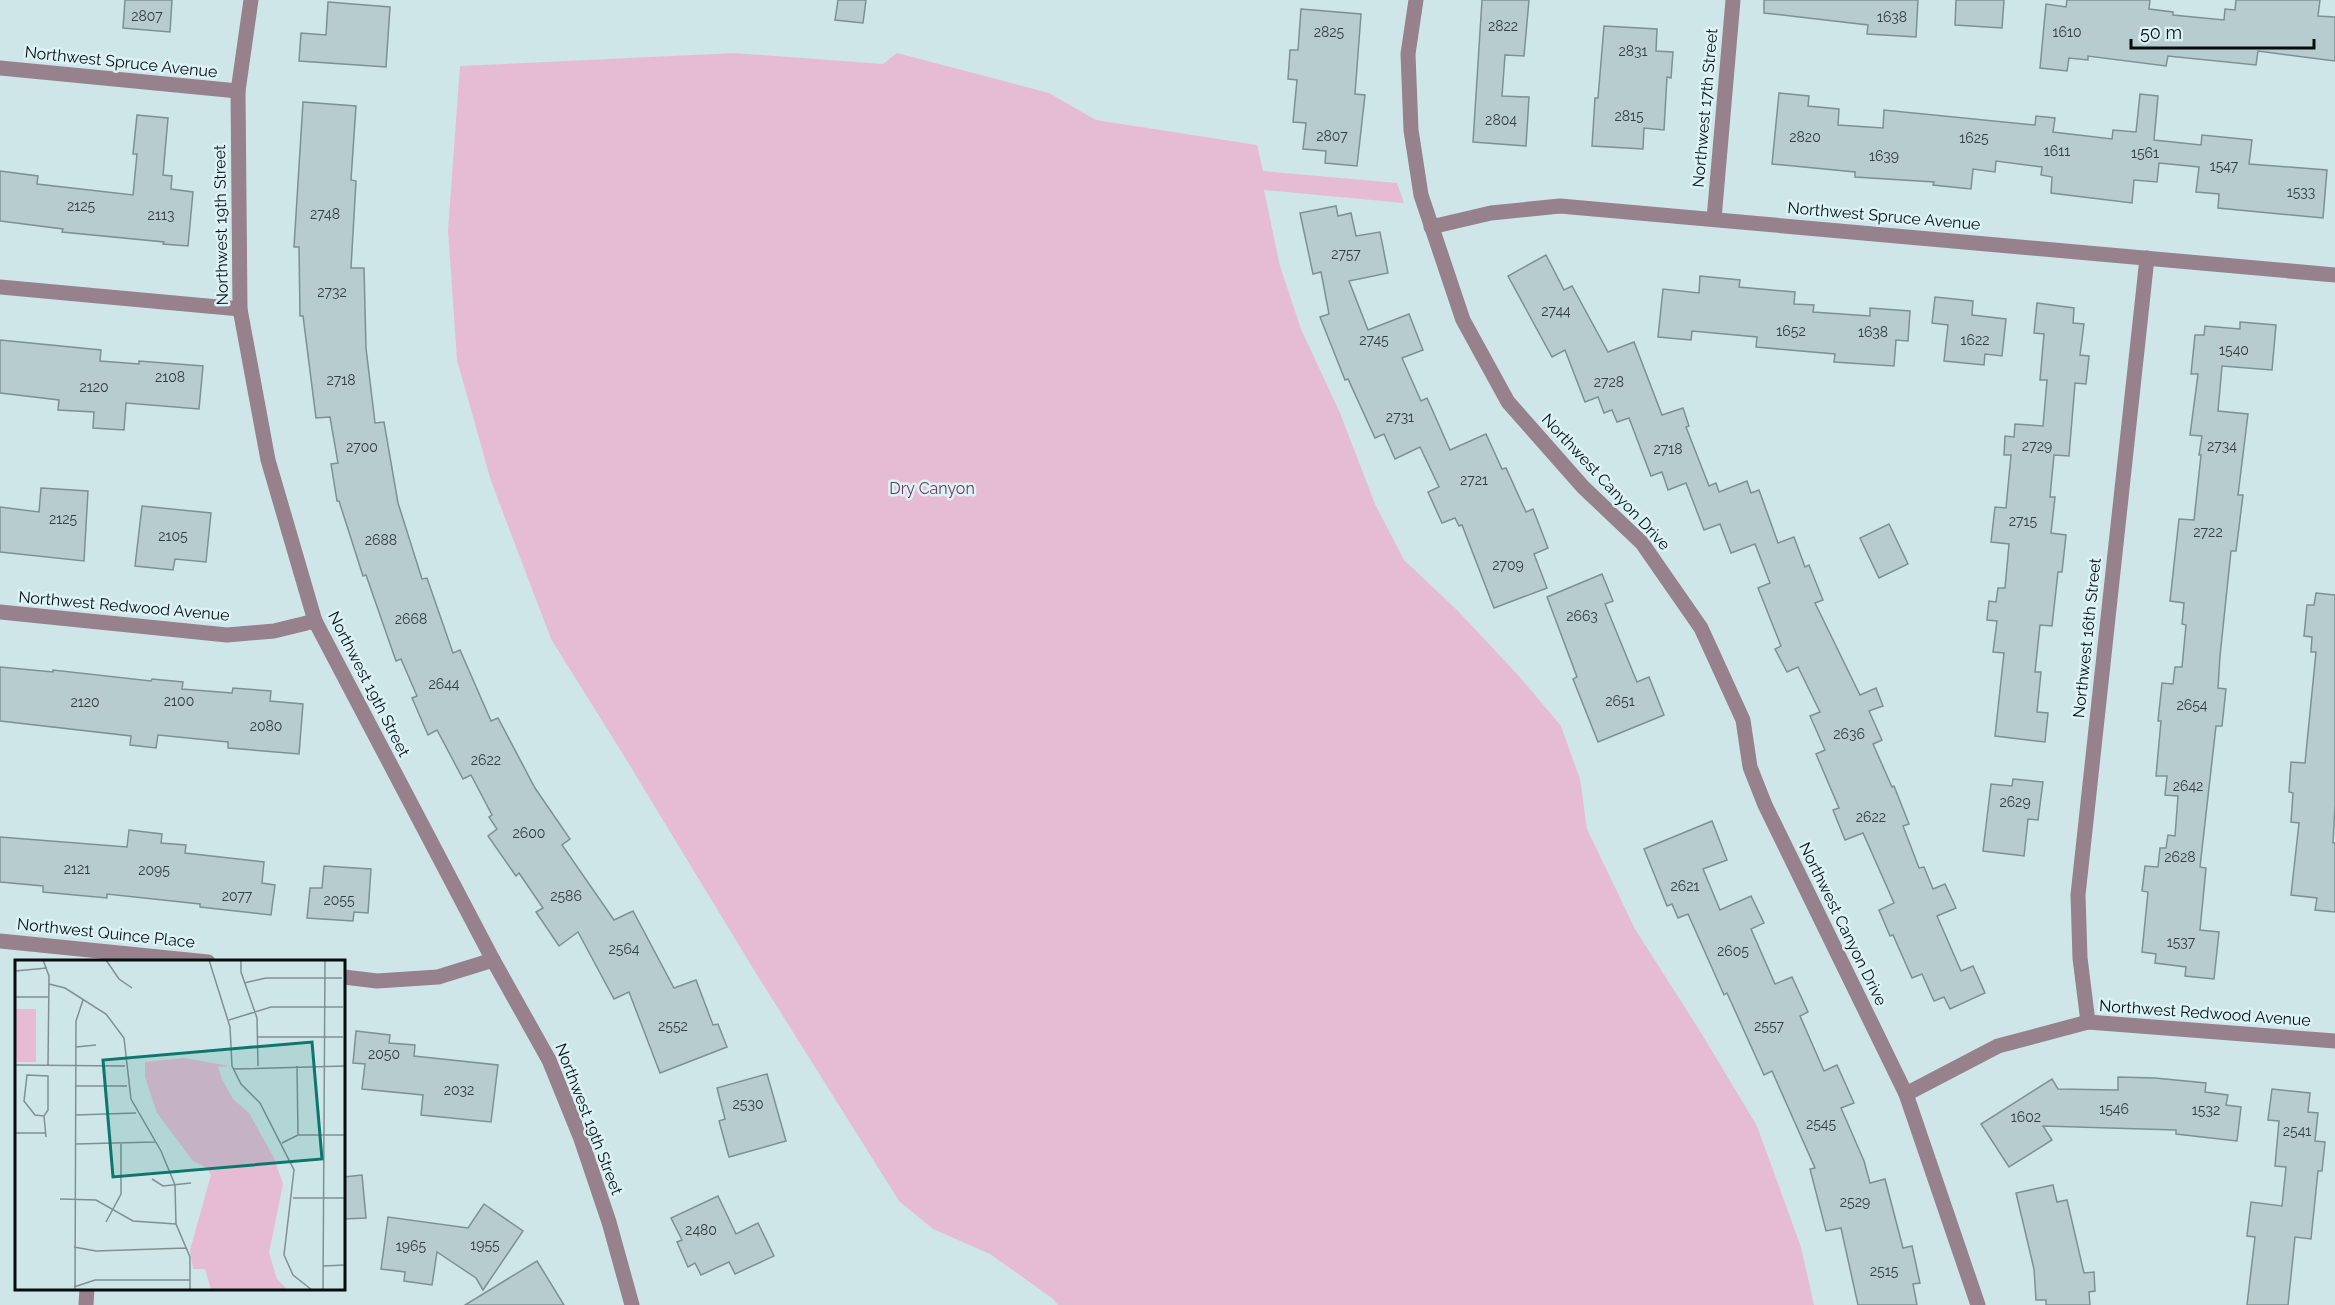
<svg xmlns="http://www.w3.org/2000/svg" width="2335" height="1305" font-family="Raleway,sans-serif">
  <style>
    .green { fill: #e6bcd4 }
    .building { fill: #b6ccce; stroke: #7c9193; stroke-width: 1.5 }
    .lines { fill: none; stroke-linecap: round; stroke-linejoin: round }
    .street { stroke: #96818d; stroke-width: 15 }
    .labels { text-anchor: middle; dominant-baseline: central; stroke-width: 5; stroke-linejoin: round; paint-order: stroke }
    .number-label { font-size: 14px; fill: #333e3f }
    .street-label { font-size: 16px; fill: #070e0f; stroke: #dcf3f6 }
    .park-label { font-size: 16px; fill: #73365d; stroke: #dcf3f6 }
    .inset-road { fill: none; stroke: #7f9091; stroke-width: 1.5 }
    .view { fill: #0f766e; fill-opacity: 0.15; stroke: #0f766e; stroke-width: 3 }
    .inset-edge { fill: none; stroke: #070e0f; stroke-width: 3 }
  </style>
  <rect width="100%" height="100%" fill="#cfe6e8"/>
  <path class="green" d="M734,53L883,64L897,53L1049,93L1096,120L1257,145L1263,171L1397,183L1404,203L1264,190L1280,266L1301,329L1340,413L1375,504L1404,560L1457,610L1518,675L1561,726L1580,779L1587,829L1635,929L1700,1031L1757,1126L1801,1247L1814,1305H1058L1052,1298L990,1254L933,1229L899,1201L754,970L621,751L551,639L491,481L457,360L448,230L460,66Z"/>
  <g class="building">
    <path d="M125,0H172L170,32L123,28Z"/>
    <path d="M838,0H866L863,23L835,20Z"/>
    <path d="M1482,0H1529L1524,56L1505,55L1502,96L1529,97L1526,146L1473,142Z"/>
    <path d="M1764,0H1918L1916,37L1867,34L1868,25L1764,13Z"/>
    <path d="M1956,0H2004L2002,28L1955,25Z"/>
    <path d="M2067,0H2150L2149,9L2173,12V15L2224,20L2225,9L2235,10L2236,0H2320L2318,16L2335,17V61L2258,51L2256,65L2168,56L2166,66L2088,56V60L2069,58L2067,71L2040,68L2046,4L2066,7Z"/>
    <path d="M328,2L390,7L386,67L299,61L301,33L326,35Z"/>
    <path d="M1301,9L1361,14L1355,94L1365,95L1357,166L1325,163L1326,151L1303,149L1306,123L1293,122L1297,80L1288,79L1290,50H1298Z"/>
    <path d="M1604,26L1657,29L1656,51L1673,52L1671,78L1667,77L1664,130L1644,128L1643,149L1592,146L1595,98H1598Z"/>
    <path d="M1779,93L1809,96L1808,106L1839,109L1838,125L1883,128L1884,110L2035,125L2036,116L2055,118L2053,132L2112,139L2113,130L2136,132L2140,94L2158,96L2154,140L2201,145L2202,135L2252,140L2249,164L2327,170L2323,218L2218,208L2219,194L2196,192L2199,167L2159,163L2157,182L2134,180L2132,203L2051,193L2052,177L2041,175L2042,167L1996,161L1995,172L1973,169L1971,189L1933,185L1934,182L1855,177V172L1772,164Z"/>
    <path d="M303,102L356,106L351,180L356,181L351,268H364L366,348L375,423L384,422L398,503L422,579L427,578L453,653L460,650L491,721L498,718L535,788L570,839L562,845L614,920L633,911L674,988L696,980L713,1025L718,1024L727,1047L660,1073L629,992L614,999L578,932L559,946L536,912L543,908L519,873L516,876L488,836L497,829L489,817L492,815L471,775L463,779L437,730L428,735L412,698L417,696L401,659L396,661L366,575L363,576L339,501H337L331,464L338,463L330,417L316,418L303,316H300L299,247H294Z"/>
    <path d="M137,115L168,118L163,175L172,176L171,189L193,192L188,246L163,244L164,242L62,232L63,229L0,221V171L38,176L37,184L133,195L137,154H133Z"/>
    <path d="M1336,206L1338,216L1351,213L1356,236L1380,232L1388,273L1349,281L1368,330L1409,314L1423,350L1402,358L1421,401L1427,398L1450,450L1486,434L1502,469L1506,468L1526,512L1533,509L1548,548L1534,554L1547,588L1494,608L1462,525L1459,526L1455,518L1442,523L1428,492L1439,487L1420,447L1395,459L1384,434L1375,438L1348,379L1345,380L1320,317L1329,314L1321,272L1313,274L1300,213Z"/>
    <path d="M1546,255L1564,290L1572,286L1608,352L1634,342L1662,415L1683,408L1689,426L1686,427L1709,486L1716,483L1719,492L1747,481L1751,493L1759,490L1778,543L1794,537L1805,567L1809,565L1823,600L1815,603L1860,695L1876,688L1883,706L1869,711L1882,740L1873,744L1892,787L1894,786L1909,824L1903,826L1919,868L1924,867L1933,889L1945,884L1956,908L1937,916L1961,971L1973,966L1985,993L1950,1009L1944,997L1934,1001L1922,974L1912,978L1893,935L1890,936L1879,910L1894,903L1863,833L1845,840L1833,810L1839,808L1816,754L1825,750L1810,716L1820,712L1798,667L1787,672L1775,649L1781,646L1758,588L1770,583L1755,544L1731,553L1720,524L1704,530L1686,483L1668,490L1662,472L1651,476L1629,418L1617,422L1612,410L1604,413L1598,397L1585,402L1565,350L1552,357L1508,276Z"/>
    <path d="M1700,276L1740,280L1739,287L1795,292L1794,304L1814,305L1813,312L1870,316V308L1910,311L1908,341L1896,340L1894,366L1834,362L1835,354L1756,347L1757,337L1692,331L1691,340L1658,337L1663,289L1699,293Z"/>
    <path d="M1935,297L1973,301L1972,315L2006,319L2002,356L1985,354L1984,365L1944,361L1948,325L1932,323Z"/>
    <path d="M2037,303L2074,308L2073,323L2084,324L2080,355L2089,356L2086,384L2075,383L2069,456L2054,455L2050,497H2055L2051,533L2066,535L2062,572H2058L2052,626L2040,625L2035,672H2041L2037,712L2048,713L2045,742L1995,736L2004,653L1993,652L1997,621L1987,620L1989,601L1996,602L1998,588H2005L2009,544L1991,542L1995,507L2006,508L2011,455H2004L2005,436L2014,437L2015,424L2043,426L2047,380H2040L2044,334L2034,333Z"/>
    <path d="M2240,322L2276,325L2272,370L2222,366L2218,411L2248,414L2238,495H2243L2236,551H2231L2220,656L2218,688L2226,689L2222,726H2216L2200,867L2206,868L2200,930L2219,932L2214,979L2185,976L2186,967L2155,963L2156,954L2142,952L2148,892L2142,891L2145,866L2158,867L2160,848H2166L2168,835L2175,836L2178,796L2165,795L2167,776H2156L2161,721H2158L2162,683L2173,684L2175,667H2182L2186,625L2182,624L2184,603L2170,601L2179,519L2194,520L2201,455H2199L2202,436L2190,435L2198,374H2191L2195,335H2204L2205,326L2240,329Z"/>
    <path d="M0,340L101,350L100,361L139,364V361L203,366L199,409L126,403L124,430L93,428L94,412L58,410L59,400L0,393Z"/>
    <path d="M41,488L88,491L84,561L0,552V507L39,512Z"/>
    <path d="M142,506L211,513L206,562L175,559L173,570L135,566Z"/>
    <path d="M1889,524L1908,564L1879,578L1860,538Z"/>
    <path d="M1602,574L1613,601L1605,604L1637,682L1649,677L1664,715L1598,742L1573,679L1577,677L1547,597Z"/>
    <path d="M2316,593L2335,595V805L2333,843H2335V912L2315,910L2317,898L2291,895L2299,823L2291,822L2293,793L2289,792L2291,762L2305,763L2316,652H2311L2312,637L2304,636L2307,605H2314Z"/>
    <path d="M0,667L53,672V670L151,681L152,679L183,682L182,689L232,693L233,688L271,691L270,701L303,704L299,754L228,748V742L158,735L156,748L130,745L131,736L0,721Z"/>
    <path d="M2013,779L2043,782L2038,820L2028,819L2024,856L1983,851L1991,784L2012,786Z"/>
    <path d="M1712,821L1727,860L1703,869L1720,910L1751,896L1764,923L1751,929L1775,984L1792,977L1808,1012L1800,1016L1824,1071L1837,1065L1854,1103L1841,1108L1864,1161L1870,1183L1885,1179L1903,1248L1912,1246L1920,1283L1913,1284L1917,1305H1858L1841,1228L1826,1231L1810,1169L1815,1168L1772,1071L1764,1075L1727,993L1724,995L1688,914L1678,918L1672,904L1667,906L1644,849Z"/>
    <path d="M129,830L162,834L161,843L186,845L185,853L264,862L262,883L275,885L271,915L200,907V904L107,894V898L43,892V886L0,882V837L127,847Z"/>
    <path d="M324,866L371,869L368,913L354,912L353,921L307,918L310,888H322Z"/>
    <path d="M356,1031L390,1035L389,1043L415,1045L414,1056L498,1065L491,1122L421,1115L423,1095L362,1089L365,1064L353,1063Z"/>
    <path d="M767,1074L786,1141L729,1157L719,1121L725,1119L717,1088Z"/>
    <path d="M2118,1077L2155,1078L2206,1083L2205,1092L2228,1095L2226,1105L2241,1107L2237,1141L2176,1134V1130L2043,1126L2052,1140L2009,1167L1981,1124L2052,1079L2058,1089L2118,1090Z"/>
    <path d="M2272,1089L2310,1093L2308,1112L2318,1113L2315,1141L2325,1142L2322,1171H2318L2311,1239L2295,1237L2288,1305H2247L2255,1237L2247,1236L2251,1202L2282,1206L2286,1167L2275,1166L2279,1121L2268,1120Z"/>
    <path d="M362,1175L366,1218L344,1219V1177Z"/>
    <path d="M2053,1185L2057,1202L2067,1200L2084,1273L2094,1272L2095,1291L2089,1292L2090,1305H2046V1300H2036L2034,1269L2016,1193Z"/>
    <path d="M718,1196L736,1234L758,1223L774,1256L735,1274L729,1262L701,1275L695,1263L688,1267L677,1242L682,1240L671,1218Z"/>
    <path d="M484,1204L523,1231L483,1290L476,1278L437,1252L432,1285L404,1281L405,1272L381,1269L388,1217L468,1228Z"/>
    <path d="M537,1261L564,1305H465Z"/>
  </g>
  <g class="lines">
    <g class="street">
      <path d="M251,0L238,91L240,309L268,460L315,621L493,960L549,1060L581,1139L609,1222L632,1305"/>
      <path d="M1416,0L1408,54L1411,130L1421,195L1463,320L1508,402L1583,487L1642,543L1701,628L1743,720L1750,767L1765,805L1906,1094L1978,1305"/>
      <path d="M0,68L238,91"/>
      <path d="M1714,219L1733,0"/>
      <path d="M1431,227L1491,213L1560,206L2335,275"/>
      <path d="M0,287L240,309"/>
      <path d="M0,612L227,635L274,631L315,621"/>
      <path d="M0,941L208,962"/>
      <path d="M344,977L377,981L438,977L493,960"/>
      <path d="M2088,1022L2080,958L2078,895L2147,258"/>
      <path d="M1906,1094L1998,1046L2088,1022L2335,1041"/>
      <path d="M86,1305L87,1288"/>
    </g>
  </g>
  <g class="labels">
    <g class="number-label">
      <text x="147" y="16">2807</text>
      <text x="1892" y="17">1638</text>
      <text x="1503" y="26">2822</text>
      <text x="1329" y="32">2825</text>
      <text x="2067" y="32">1610</text>
      <text x="1633" y="51">2831</text>
      <text x="1629" y="116">2815</text>
      <text x="1501" y="120">2804</text>
      <text x="1332" y="136">2807</text>
      <text x="1805" y="137">2820</text>
      <text x="1974" y="138">1625</text>
      <text x="2057" y="151">1611</text>
      <text x="2145" y="153">1561</text>
      <text x="1884" y="156">1639</text>
      <text x="2224" y="166">1547</text>
      <text x="2301" y="192">1533</text>
      <text x="81" y="206">2125</text>
      <text x="325" y="214">2748</text>
      <text x="161" y="215">2113</text>
      <text x="1346" y="254">2757</text>
      <text x="332" y="292">2732</text>
      <text x="1556" y="311">2744</text>
      <text x="1791" y="331">1652</text>
      <text x="1873" y="332">1638</text>
      <text x="1374" y="340">2745</text>
      <text x="1975" y="340">1622</text>
      <text x="2234" y="350">1540</text>
      <text x="170" y="377">2108</text>
      <text x="341" y="380">2718</text>
      <text x="1609" y="382">2728</text>
      <text x="94" y="387">2120</text>
      <text x="1400" y="417">2731</text>
      <text x="2037" y="446">2729</text>
      <text x="2222" y="446">2734</text>
      <text x="362" y="447">2700</text>
      <text x="1668" y="449">2718</text>
      <text x="1474" y="480">2721</text>
      <text x="63" y="519">2125</text>
      <text x="2023" y="521">2715</text>
      <text x="2208" y="532">2722</text>
      <text x="173" y="536">2105</text>
      <text x="381" y="540">2688</text>
      <text x="1508" y="565">2709</text>
      <text x="1582" y="616">2663</text>
      <text x="411" y="619">2668</text>
      <text x="444" y="684">2644</text>
      <text x="179" y="701">2100</text>
      <text x="1620" y="701">2651</text>
      <text x="85" y="702">2120</text>
      <text x="2192" y="705">2654</text>
      <text x="266" y="726">2080</text>
      <text x="1849" y="734">2636</text>
      <text x="486" y="760">2622</text>
      <text x="2188" y="786">2642</text>
      <text x="2015" y="802">2629</text>
      <text x="1871" y="817">2622</text>
      <text x="529" y="833">2600</text>
      <text x="2180" y="857">2628</text>
      <text x="77" y="869">2121</text>
      <text x="154" y="870">2095</text>
      <text x="1685" y="886">2621</text>
      <text x="237" y="896">2077</text>
      <text x="566" y="896">2586</text>
      <text x="339" y="900">2055</text>
      <text x="2181" y="942">1537</text>
      <text x="624" y="949">2564</text>
      <text x="1733" y="951">2605</text>
      <text x="673" y="1026">2552</text>
      <text x="1769" y="1026">2557</text>
      <text x="384" y="1054">2050</text>
      <text x="459" y="1090">2032</text>
      <text x="748" y="1104">2530</text>
      <text x="2114" y="1109">1546</text>
      <text x="2206" y="1110">1532</text>
      <text x="2026" y="1117">1602</text>
      <text x="1821" y="1124">2545</text>
      <text x="2297" y="1131">2541</text>
      <text x="1855" y="1202">2529</text>
      <text x="701" y="1230">2480</text>
      <text x="485" y="1245">1955</text>
      <text x="411" y="1246">1965</text>
      <text x="1884" y="1271">2515</text>
    </g>
    <g class="street-label">
      <text transform="translate(121 62) rotate(6)">Northwest Spruce Avenue</text>
      <text transform="translate(1705 108) rotate(-85)">Northwest 17th Street</text>
      <text transform="translate(1884 216) rotate(5)">Northwest Spruce Avenue</text>
      <text transform="translate(221 225) rotate(-91)">Northwest 19th Street</text>
      <text transform="translate(1606 482) rotate(47)">Northwest Canyon Drive</text>
      <text transform="translate(124 606) rotate(5)">Northwest Redwood Avenue</text>
      <text transform="translate(2087 638) rotate(-84)">Northwest 16th Street</text>
      <text transform="translate(369 684) rotate(63)">Northwest 19th Street</text>
      <text transform="translate(1843 924) rotate(64)">Northwest Canyon Drive</text>
      <text transform="translate(106 933) rotate(6)">Northwest Quince Place</text>
      <text transform="translate(2205 1013) rotate(4)">Northwest Redwood Avenue</text>
      <text transform="translate(589 1119) rotate(69)">Northwest 19th Street</text>
    </g>
    <g class="park-label">
      <text x="932" y="488">Dry Canyon</text>
    </g>
  </g>
  <g transform="translate(15 960)">
    <rect width="330" height="330" fill="#cfe6e8"/>
    <path d="M0,49H21V102H0ZM169,98L215,106L203,107L207,119L218,139L234,153L259,198L268,224L254,293L262,319L273,330H196L190,309H178L175,290L196,215L192,208L178,201L142,153L130,117V102Z" fill="#e6bcd4"/>
    <path class="inset-road" d="M28,0L34,16L33,106M91,0L104,19L117,28M194,0L215,67L217,106L226,124L245,143L279,210L269,295L278,315L297,330M226,0V12L242,58L243,106M0,11L32,8M229,23L251,18H327M34,24L50,28L91,54L109,78L116,139L146,191L160,225L161,264L175,297V330M0,37H33M214,60L256,47H328M243,77H328M61,87L81,85M0,105L110,106M282,106L283,175M218,109L330,106M12,115L33,116V150L29,156L20,155L9,141ZM61,126H112M60,155L121,153M29,156L31,177M0,173H31M267,183L283,175H330M60,184L140,182M137,219L148,226L176,223M278,238H330M45,239L81,240L118,261L161,264M91,262L106,234V184M59,287L81,291L171,288M308,306L330,305M59,327L80,320H175M60,330L61,61L68,40M308,330L310,0"/>
    <path class="view" d="M297,82L307,199L98,217L88,100Z"/>
    <rect width="330" height="330" class="inset-edge"/>
  </g>
  <path d="M2131 39v9h183v-9" fill="none" stroke="#070e0f" stroke-width="3"/>
  <text x="2140" y="39" font-size="18" fill="#070e0f" stroke="#dcf3f6" stroke-width="4.5" paint-order="stroke">50 m</text>
</svg>
